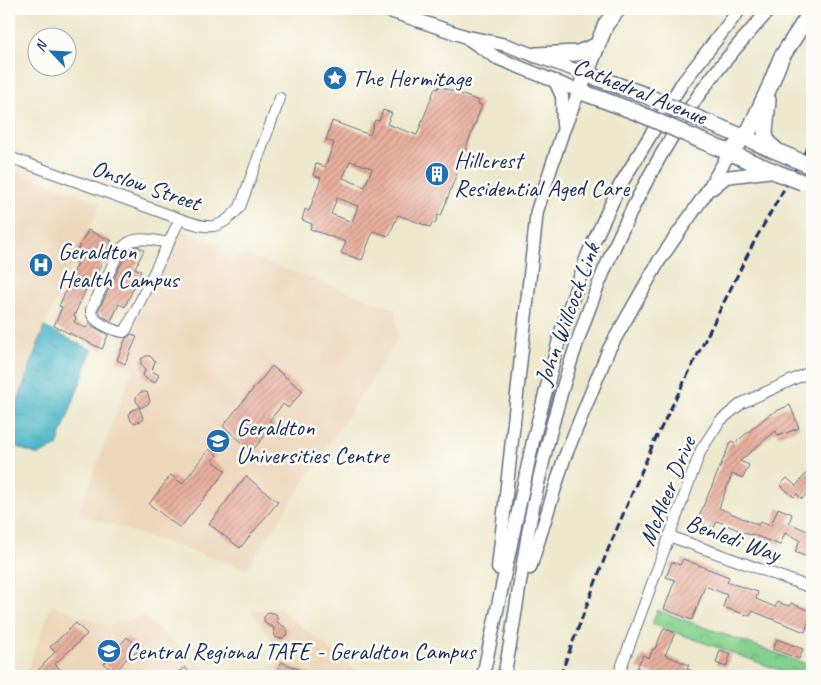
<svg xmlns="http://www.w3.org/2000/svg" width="821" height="685" font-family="Caveat,sans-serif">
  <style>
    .built { fill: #edd7bb }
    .park { fill: url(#park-crowns); stroke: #508076 }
    .water { fill: url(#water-ripples); stroke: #327292 }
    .building { fill: url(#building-hatch); fill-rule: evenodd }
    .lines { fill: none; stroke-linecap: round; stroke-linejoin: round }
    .minor-casing { stroke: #647084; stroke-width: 12 }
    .major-casing { stroke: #647084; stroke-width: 15 }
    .highway-casing { stroke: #647084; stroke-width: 18 }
    .minor { stroke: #fff; stroke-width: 10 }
    .major { stroke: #fff; stroke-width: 12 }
    .highway { stroke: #fff; stroke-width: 15 }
    .rail { stroke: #1b2f5e; stroke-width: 3; stroke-dasharray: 8 4; stroke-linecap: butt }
    .highway-bridge-casing { stroke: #647084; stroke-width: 18; stroke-linecap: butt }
    .highway-bridge { stroke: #fff; stroke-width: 15 }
    .labels { text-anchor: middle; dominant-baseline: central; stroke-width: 5; stroke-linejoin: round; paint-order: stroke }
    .poi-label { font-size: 24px; fill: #1b2f5e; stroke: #fdfcf7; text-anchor: start }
    .street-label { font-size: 24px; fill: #1b2f5e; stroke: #fdfcf7 }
  </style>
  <defs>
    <pattern id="park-crowns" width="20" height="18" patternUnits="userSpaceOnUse" patternTransform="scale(1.25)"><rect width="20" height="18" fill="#84d18f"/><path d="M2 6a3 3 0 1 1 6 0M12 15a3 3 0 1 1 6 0" fill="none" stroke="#6baa78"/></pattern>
    <pattern id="water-ripples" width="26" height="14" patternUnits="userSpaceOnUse" patternTransform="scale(1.25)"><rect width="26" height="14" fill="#49b5c6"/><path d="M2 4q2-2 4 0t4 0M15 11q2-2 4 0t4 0" fill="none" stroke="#3c94a4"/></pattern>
    <pattern id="building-hatch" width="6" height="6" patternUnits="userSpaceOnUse" patternTransform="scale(1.25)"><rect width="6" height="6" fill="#e9af9d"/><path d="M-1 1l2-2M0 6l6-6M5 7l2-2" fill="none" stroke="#bc8f83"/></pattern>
  </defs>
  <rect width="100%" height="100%" fill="#fdfcf7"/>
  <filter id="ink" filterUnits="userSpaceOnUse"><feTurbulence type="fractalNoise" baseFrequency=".02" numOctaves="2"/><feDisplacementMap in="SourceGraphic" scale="10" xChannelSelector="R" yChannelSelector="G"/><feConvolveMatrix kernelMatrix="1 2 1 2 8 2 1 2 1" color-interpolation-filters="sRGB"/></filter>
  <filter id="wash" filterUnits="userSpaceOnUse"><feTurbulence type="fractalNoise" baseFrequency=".0096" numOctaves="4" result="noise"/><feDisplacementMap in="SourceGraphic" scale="20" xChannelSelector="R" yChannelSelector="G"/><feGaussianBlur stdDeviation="1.12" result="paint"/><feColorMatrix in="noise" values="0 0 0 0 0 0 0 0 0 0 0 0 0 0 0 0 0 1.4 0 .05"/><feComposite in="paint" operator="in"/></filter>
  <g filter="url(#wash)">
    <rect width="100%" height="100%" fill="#ede8cc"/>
    <g class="built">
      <path d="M9,169L101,203L44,327L9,426Z"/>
      <path d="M179,230L395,309L398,339L247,569L78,514L133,369L117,361Z"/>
      <path d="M51,605L107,626L144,616L214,676H25Z"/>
      <path d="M279,608L363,676H231L277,665L275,643L251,611Z"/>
    </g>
    <path class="park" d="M657,610L812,666V676H796L652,624Z"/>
    <path class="water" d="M44,327L92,350L57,446L38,455L14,446L9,435V426Z"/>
    <g id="blocks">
      <g class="building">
        <path d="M332,73L340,77L335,87L328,84Z"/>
        <path d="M439,86L479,101L478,104L482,105L441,216L438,215L435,224L432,223L430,227L398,215L389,236L373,231L362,260L341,253L346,242L310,229L312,224L302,220L305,209L309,211L321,178L313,175L316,164L325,167L334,143L326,140L332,121L370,135L375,120L379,121L383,110L392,113L387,124L417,135L435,88L438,89ZM350,161L372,168L365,187L343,178ZM337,198L358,206L352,222L331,214Z"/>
        <path d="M88,230L112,241L95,277L92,276L74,316L76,318L74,322L86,328L88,324L91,325L108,335L102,349L54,326L62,307L59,306L78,263L72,260Z"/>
        <path d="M137,247L144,250L135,268L141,271L125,307L119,304L111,321L102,316L98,311L125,256L129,251Z"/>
        <path d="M132,334L137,337L125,364L117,360L126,338Z"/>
        <path d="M146,356H150L155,361L152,371L159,375L155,383L145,378L143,374L145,371L141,365V359Z"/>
        <path d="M272,366L303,391L288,408L283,404L269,421L274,425L252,451L223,426Z"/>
        <path d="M141,392H147L150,401L148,404L141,408L136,401V397Z"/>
        <path d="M790,405L799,428L778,436L776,431L740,461L749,465L743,478L732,474L719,508L758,525L760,522L771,526L778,508L792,514L789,523L812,533V557L808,555L807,557L795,552L800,540L785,533L780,545L751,534L750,535L717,521L714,528L697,521L731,441L735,443L770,414Z"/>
        <path d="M139,407L143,418L141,421L134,423L131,421L129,414L131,411Z"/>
        <path d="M209,449L217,455L213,461L226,471L180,528L149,504L171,475L182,484Z"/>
        <path d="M812,466V486L802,499L797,494L794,497L780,485L787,478L796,486Z"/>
        <path d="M246,476L278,502L240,548L209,524Z"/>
        <path d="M683,559L729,577L727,582L758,592L756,599L775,607L778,602L789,606L791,603L812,612L805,632L752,611L750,616L723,607L727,595L705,586L692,620L664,609L675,580L666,577L672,562L680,565Z"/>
        <path d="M269,612L276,614L278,623L285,627L287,630V634L282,639L275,637L273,627L266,624L264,621V617Z"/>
        <path d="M76,623L87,634L55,664L61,670L55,676H33L55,652L50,647Z"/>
        <path d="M664,628L675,633L665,655L689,665L687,669L705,676H657L637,668L643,655L649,658L653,649H655Z"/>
        <path d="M127,637L140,648L130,660L127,658L115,673L104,664Z"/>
        <path d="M777,639L803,649L799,659L773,649Z"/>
        <path d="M720,650L731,654L726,667L716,663Z"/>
        <path d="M281,662L315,676H276Z"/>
        <path d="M185,667L192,676H173Z"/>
      </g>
    </g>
  </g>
  <g filter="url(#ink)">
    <use href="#blocks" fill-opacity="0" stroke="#647084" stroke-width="1"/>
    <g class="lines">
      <g class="minor-casing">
        <g id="minor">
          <path d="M9,157L180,219C208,229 219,232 240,207L280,98"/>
          <path d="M169,243C150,240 131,233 119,252L91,310C90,321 113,331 124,332L126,330L180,219"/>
          <path d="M669,536L812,588"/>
          <path d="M618,676L701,450L720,421L742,403L812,371"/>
        </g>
      </g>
      <g class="major-casing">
        <g id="major">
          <path d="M384,9L464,36L506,45L586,74"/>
          <path d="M464,36L497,58L579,91L563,131L537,211L498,568"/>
          <path d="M555,81L562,96L563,125"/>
          <path d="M713,188L726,177L774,171"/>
          <path d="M530,568L564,459L609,349L659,261L704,196L730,152"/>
          <path d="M483,676L533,441L561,332L588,254L619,187L681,85L740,9"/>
          <path d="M504,676C516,619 522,559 534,502C565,355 614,220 698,96C720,65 745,37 770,9"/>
        </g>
      </g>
      <g class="highway-casing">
        <g id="highway">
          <path d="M618,9L606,24L579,91L636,112"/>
          <path d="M536,55L578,53L596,46"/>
          <path d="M586,74L645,95L668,106"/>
          <path d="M768,100L765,132L767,142L776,150"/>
          <path d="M712,124L788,156"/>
          <path d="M702,141L778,173"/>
          <path d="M730,152L744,137L750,129L769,88L781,58L812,10"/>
        </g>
      </g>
      <use href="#minor" class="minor"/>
      <use href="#major" class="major"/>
      <use href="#highway" class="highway"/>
      <path class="rail" d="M560,676L607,552L654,442L755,240L812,140"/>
      <g class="highway-bridge-casing">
        <g id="highway-bridge">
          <path d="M668,106L712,124"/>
          <path d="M636,112L702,141"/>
          <path d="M788,156L811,166"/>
          <path d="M778,173L802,182"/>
        </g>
      </g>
      <use href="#highway-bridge" class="highway-bridge"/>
    </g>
  </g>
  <defs>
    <g id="sight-disc" transform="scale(1.25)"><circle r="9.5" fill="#1f6fb2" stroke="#fdfcf7"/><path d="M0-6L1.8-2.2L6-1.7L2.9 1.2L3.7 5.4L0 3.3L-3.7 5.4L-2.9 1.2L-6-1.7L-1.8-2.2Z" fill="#fff"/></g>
    <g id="building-disc" transform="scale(1.25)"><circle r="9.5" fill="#1f6fb2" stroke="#fdfcf7"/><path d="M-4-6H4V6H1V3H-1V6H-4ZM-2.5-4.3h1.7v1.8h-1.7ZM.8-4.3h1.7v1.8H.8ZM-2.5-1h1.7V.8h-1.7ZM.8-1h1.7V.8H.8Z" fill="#fff"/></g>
    <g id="hospital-disc" transform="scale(1.25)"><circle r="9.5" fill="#1f6fb2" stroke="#fdfcf7"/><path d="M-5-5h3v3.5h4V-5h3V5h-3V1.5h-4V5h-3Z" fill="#fff"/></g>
    <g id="university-disc" transform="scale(1.25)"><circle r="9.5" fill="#1f6fb2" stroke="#fdfcf7"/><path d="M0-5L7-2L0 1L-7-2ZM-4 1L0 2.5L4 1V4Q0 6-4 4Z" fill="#fff"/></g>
  </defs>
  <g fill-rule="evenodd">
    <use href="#sight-disc" x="335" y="78"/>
    <use href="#building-disc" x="437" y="174"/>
    <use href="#hospital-disc" x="41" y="265"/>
    <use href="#university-disc" x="218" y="441"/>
    <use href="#university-disc" x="109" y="651"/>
  </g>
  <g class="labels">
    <g class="poi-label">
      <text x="352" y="78">The Hermitage</text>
      <text x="454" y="160">Hillcrest<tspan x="454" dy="28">Residential Aged Care</tspan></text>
      <text x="58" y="251">Geraldton<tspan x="58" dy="28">Health Campus</tspan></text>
      <text x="236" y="427">Geraldton<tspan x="236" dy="28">Universities Centre</tspan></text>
      <text x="126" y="651">Central Regional TAFE - Geraldton Campus</text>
    </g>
    <g class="street-label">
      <text transform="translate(640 91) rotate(22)">Cathedral Avenue</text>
      <text transform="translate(146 185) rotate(19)">Onslow Street</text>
      <text transform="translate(567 314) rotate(-70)">John Willcock Link</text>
      <text transform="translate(667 491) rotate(-68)">McAleer Drive</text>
      <text transform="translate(733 538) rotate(20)">Benledi Way</text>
    </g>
  </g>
  <rect width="821" height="685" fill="none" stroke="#fdfcf7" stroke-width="30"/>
  <g transform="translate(52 52) rotate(295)"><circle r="24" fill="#fdfcf7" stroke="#a3aaba"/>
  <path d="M0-4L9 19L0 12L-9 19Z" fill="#1f6fb2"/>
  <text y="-8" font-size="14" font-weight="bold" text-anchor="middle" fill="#1b2f5e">N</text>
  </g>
</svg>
